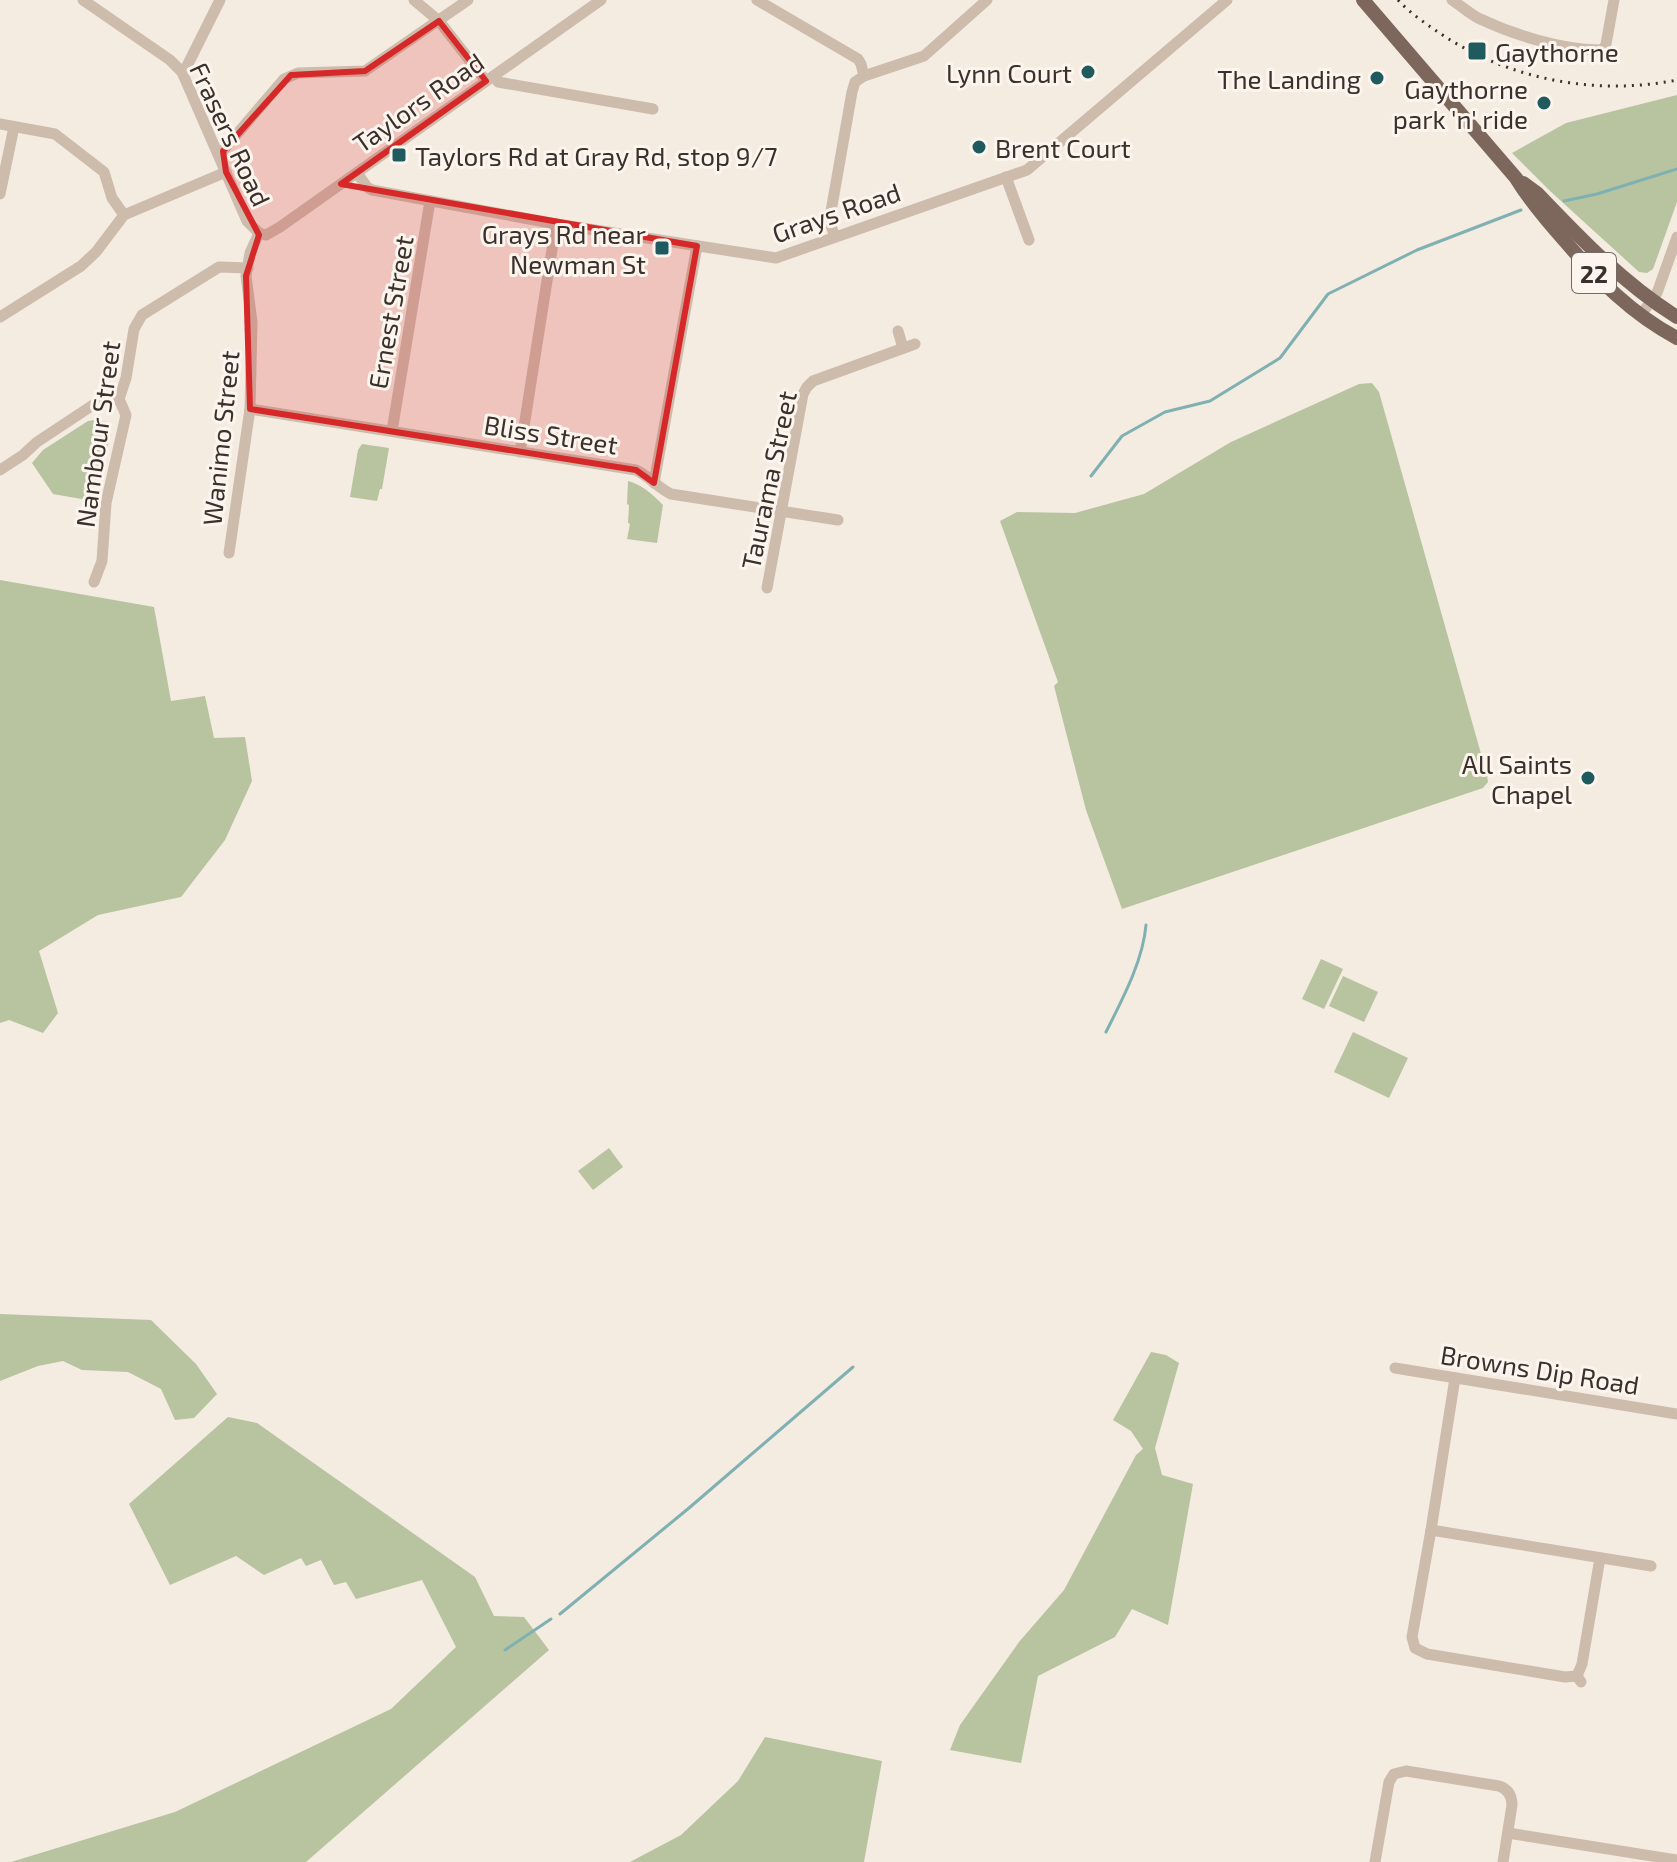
<svg xmlns="http://www.w3.org/2000/svg" width="1677" height="1862" font-family="'Exo 2',sans-serif">
  <style>
    .green { fill: #b8c4a0 }
    .lines { fill: none; stroke-linecap: round; stroke-linejoin: round }
    .stream { stroke: #7fb0b2; stroke-width: 3 }
    .minor { stroke: #cdbbac; stroke-width: 11 }
    .major { stroke: #7d675c; stroke-width: 14 }
    .rail { stroke: #3b302b; stroke-width: 3; stroke-dasharray: 2 6; stroke-linecap: butt }
    .marked { fill: #d62828; fill-opacity: 0.2; stroke: #d62828; stroke-width: 6; stroke-linejoin: round }
    .poi-dot { fill: #1f5a5e; stroke: #fbf5ee; stroke-width: 3 }
    .labels { text-anchor: middle; dominant-baseline: central; stroke-width: 6; stroke-linejoin: round; paint-order: stroke }
    .shield { fill: #fbf5ee; stroke: #756b66; stroke-width: 2 }
    .shield-label { font-size: 24px; font-weight: bold; fill: #3b302b }
    .poi-label { font-size: 26px; fill: #3b302b; stroke: #fbf5ee; text-anchor: end }
    .street-label { font-size: 26px; fill: #3b302b; stroke: #fbf5ee }
  </style>
  <rect width="100%" height="100%" fill="#f4ebe1"/>
  <g class="green">
    <path d="M1677,95V202L1653,269L1647,273L1639,272L1550,191L1512,153L1566,123Z"/>
    <path d="M1372,383L1379,392L1487,775L1488,782L1483,788L1122,909L1086,810L1054,686L1058,682L1000,521L1017,512L1075,513L1144,494L1231,442L1359,384Z"/>
    <path d="M94,420L108,422L111,433L93,501L53,494L32,463L43,450L88,421Z"/>
    <path d="M362,444L389,448L382,489H380L377,501L350,497L358,450Z"/>
    <path d="M628,481C643,485 652,494 663,505L657,543L627,539L630,524L628,523L629,505L627,504Z"/>
    <path d="M0,580L154,607L171,701L205,696L214,738L245,737L252,781L225,840L181,897L98,915L39,951L58,1013L43,1033L9,1020L0,1023Z"/>
    <path d="M1321,959L1343,969L1324,1009L1302,999Z"/>
    <path d="M1343,976L1378,992L1364,1022L1329,1006Z"/>
    <path d="M1353,1032L1408,1058L1389,1098L1334,1072Z"/>
    <path d="M609,1148L623,1167L593,1190L578,1171Z"/>
    <path d="M0,1314L151,1320L196,1364L217,1394L194,1418L175,1420L161,1389L128,1372L82,1370L63,1361L38,1366L0,1381Z"/>
    <path d="M1151,1352L1166,1355L1179,1363L1155,1448L1162,1475L1193,1484L1168,1625L1132,1609L1115,1637L1038,1676L1021,1763L950,1750L960,1725L1019,1642L1064,1590L1136,1455L1143,1449L1131,1431L1113,1420Z"/>
    <path d="M228,1417L257,1423L475,1577L494,1616L524,1617L549,1650L306,1862H11L175,1812L391,1709L456,1647L422,1580L356,1599L346,1582L334,1585L321,1560L306,1566L301,1558L264,1575L236,1556L170,1585L129,1504Z"/>
    <path d="M765,1737L882,1761L864,1862H630L681,1835L738,1781Z"/>
  </g>
  <g class="lines">
    <g class="stream">
      <path d="M1564,201L1597,194L1677,169"/>
      <path d="M1091,476L1122,436L1165,412L1210,401L1280,358L1328,294L1417,250L1521,210"/>
      <path d="M1106,1032C1122,1000 1143,961 1146,925"/>
      <path d="M560,1614L689,1508L853,1367"/>
      <path d="M505,1650L551,1619"/>
    </g>
    <g class="minor">
      <path d="M83,0L170,60L182,72L247,221L259,233"/>
      <path d="M414,0L439,21L486,81"/>
      <path d="M757,0L858,59L861,64L864,76"/>
      <path d="M1452,0C1461,6 1469,13 1478,18C1514,35 1559,49 1599,50L1604,49L1606,44L1614,0"/>
      <path d="M182,72L187,66L220,0"/>
      <path d="M494,76L498,82L653,109"/>
      <path d="M0,124L55,134L104,172L112,198L124,215"/>
      <path d="M219,155L284,79L298,73L365,71L468,0"/>
      <path d="M357,173L367,187L372,190L556,224L776,258L1027,170L1227,0"/>
      <path d="M1006,177L1029,240"/>
      <path d="M0,194L14,127"/>
      <path d="M259,233L266,235L280,227L601,0"/>
      <path d="M835,237L830,223V217L852,92L855,82L864,76L924,56L987,0"/>
      <path d="M1640,316L1657,293L1677,237"/>
      <path d="M0,317L81,266L96,252L124,215L226,172"/>
      <path d="M898,331L903,348"/>
      <path d="M250,409L636,470C649,476 658,488 671,494L838,520"/>
      <path d="M392,431L430,201"/>
      <path d="M520,452L556,224"/>
      <path d="M0,470L23,455L37,442L99,401L119,399"/>
      <path d="M654,483L697,246"/>
      <path d="M229,553L250,409L252,322L246,276L250,253L259,233"/>
      <path d="M94,582L102,561L106,503L126,415L119,399L126,378L134,329L142,315L219,267L248,268"/>
      <path d="M767,588L803,394L807,387L813,381L915,344"/>
      <path d="M1395,1368L1677,1414"/>
      <path d="M1455,1378L1431,1530L1651,1566"/>
      <path d="M1431,1530L1412,1637L1415,1648L1427,1654L1565,1677L1577,1676L1581,1682"/>
      <path d="M1577,1676L1582,1664L1600,1558"/>
      <path d="M1508,1833L1677,1860"/>
      <path d="M1375,1862L1389,1782L1394,1774L1406,1771L1499,1786C1508,1789 1512,1795 1512,1805L1503,1862"/>
    </g>
    <g class="major">
      <path d="M1363,0L1516,178C1530,201 1547,221 1565,241C1598,280 1632,314 1677,338"/>
      <path d="M1523,183L1538,194C1581,239 1624,284 1677,317"/>
    </g>
    <path class="rail" d="M1398,0C1410,13 1426,24 1441,34C1510,80 1596,96 1677,80"/>
  </g>
  <path class="marked" d="M439,21L486,81L341,184L697,246L654,483L636,470L250,409L246,276L259,235L226,172L223,151L291,75L365,71Z"/>
  <g class="poi-dot">
    <rect x="1467" y="41" width="20" height="20" rx="4"/>
    <circle cx="1088" cy="72" r="8"/>
    <circle cx="1377" cy="78" r="8"/>
    <circle cx="1544" cy="103" r="8"/>
    <circle cx="979" cy="147" r="8"/>
    <rect x="391" y="147" width="16" height="16" rx="4"/>
    <rect x="654" y="240" width="16" height="16" rx="4"/>
    <circle cx="1588" cy="778" r="8"/>
  </g>
  <g class="labels">
    <rect class="shield" x="1572" y="253" width="44" height="40" rx="6"/>
    <g class="shield-label">
      <text x="1594" y="273">22</text>
    </g>
    <g class="poi-label">
      <text x="1495" y="51" text-anchor="start">Gaythorne</text>
      <text x="1072" y="72">Lynn Court</text>
      <text x="1361" y="78">The Landing</text>
      <text x="1528" y="88">Gaythorne<tspan x="1528" dy="30">park 'n' ride</tspan></text>
      <text x="995" y="147" text-anchor="start">Brent Court</text>
      <text x="415" y="155" text-anchor="start">Taylors Rd at Gray Rd, stop 9/7</text>
      <text x="646" y="233">Grays Rd near<tspan x="646" dy="30">Newman St</tspan></text>
      <text x="1572" y="763">All Saints<tspan x="1572" dy="30">Chapel</tspan></text>
    </g>
    <g class="street-label">
      <text transform="translate(418 102) rotate(-35)">Taylors Road</text>
      <text transform="translate(231 134) rotate(65)">Frasers Road</text>
      <text transform="translate(836 212) rotate(-19)">Grays Road</text>
      <text transform="translate(390 312) rotate(-80)">Ernest Street</text>
      <text transform="translate(97 434) rotate(-82)">Nambour Street</text>
      <text transform="translate(551 434) rotate(9)">Bliss Street</text>
      <text transform="translate(220 438) rotate(-84)">Wanimo Street</text>
      <text transform="translate(768 480) rotate(-78)">Taurama Street</text>
      <text transform="translate(1540 1369) rotate(9)">Browns Dip Road</text>
    </g>
  </g>
</svg>
